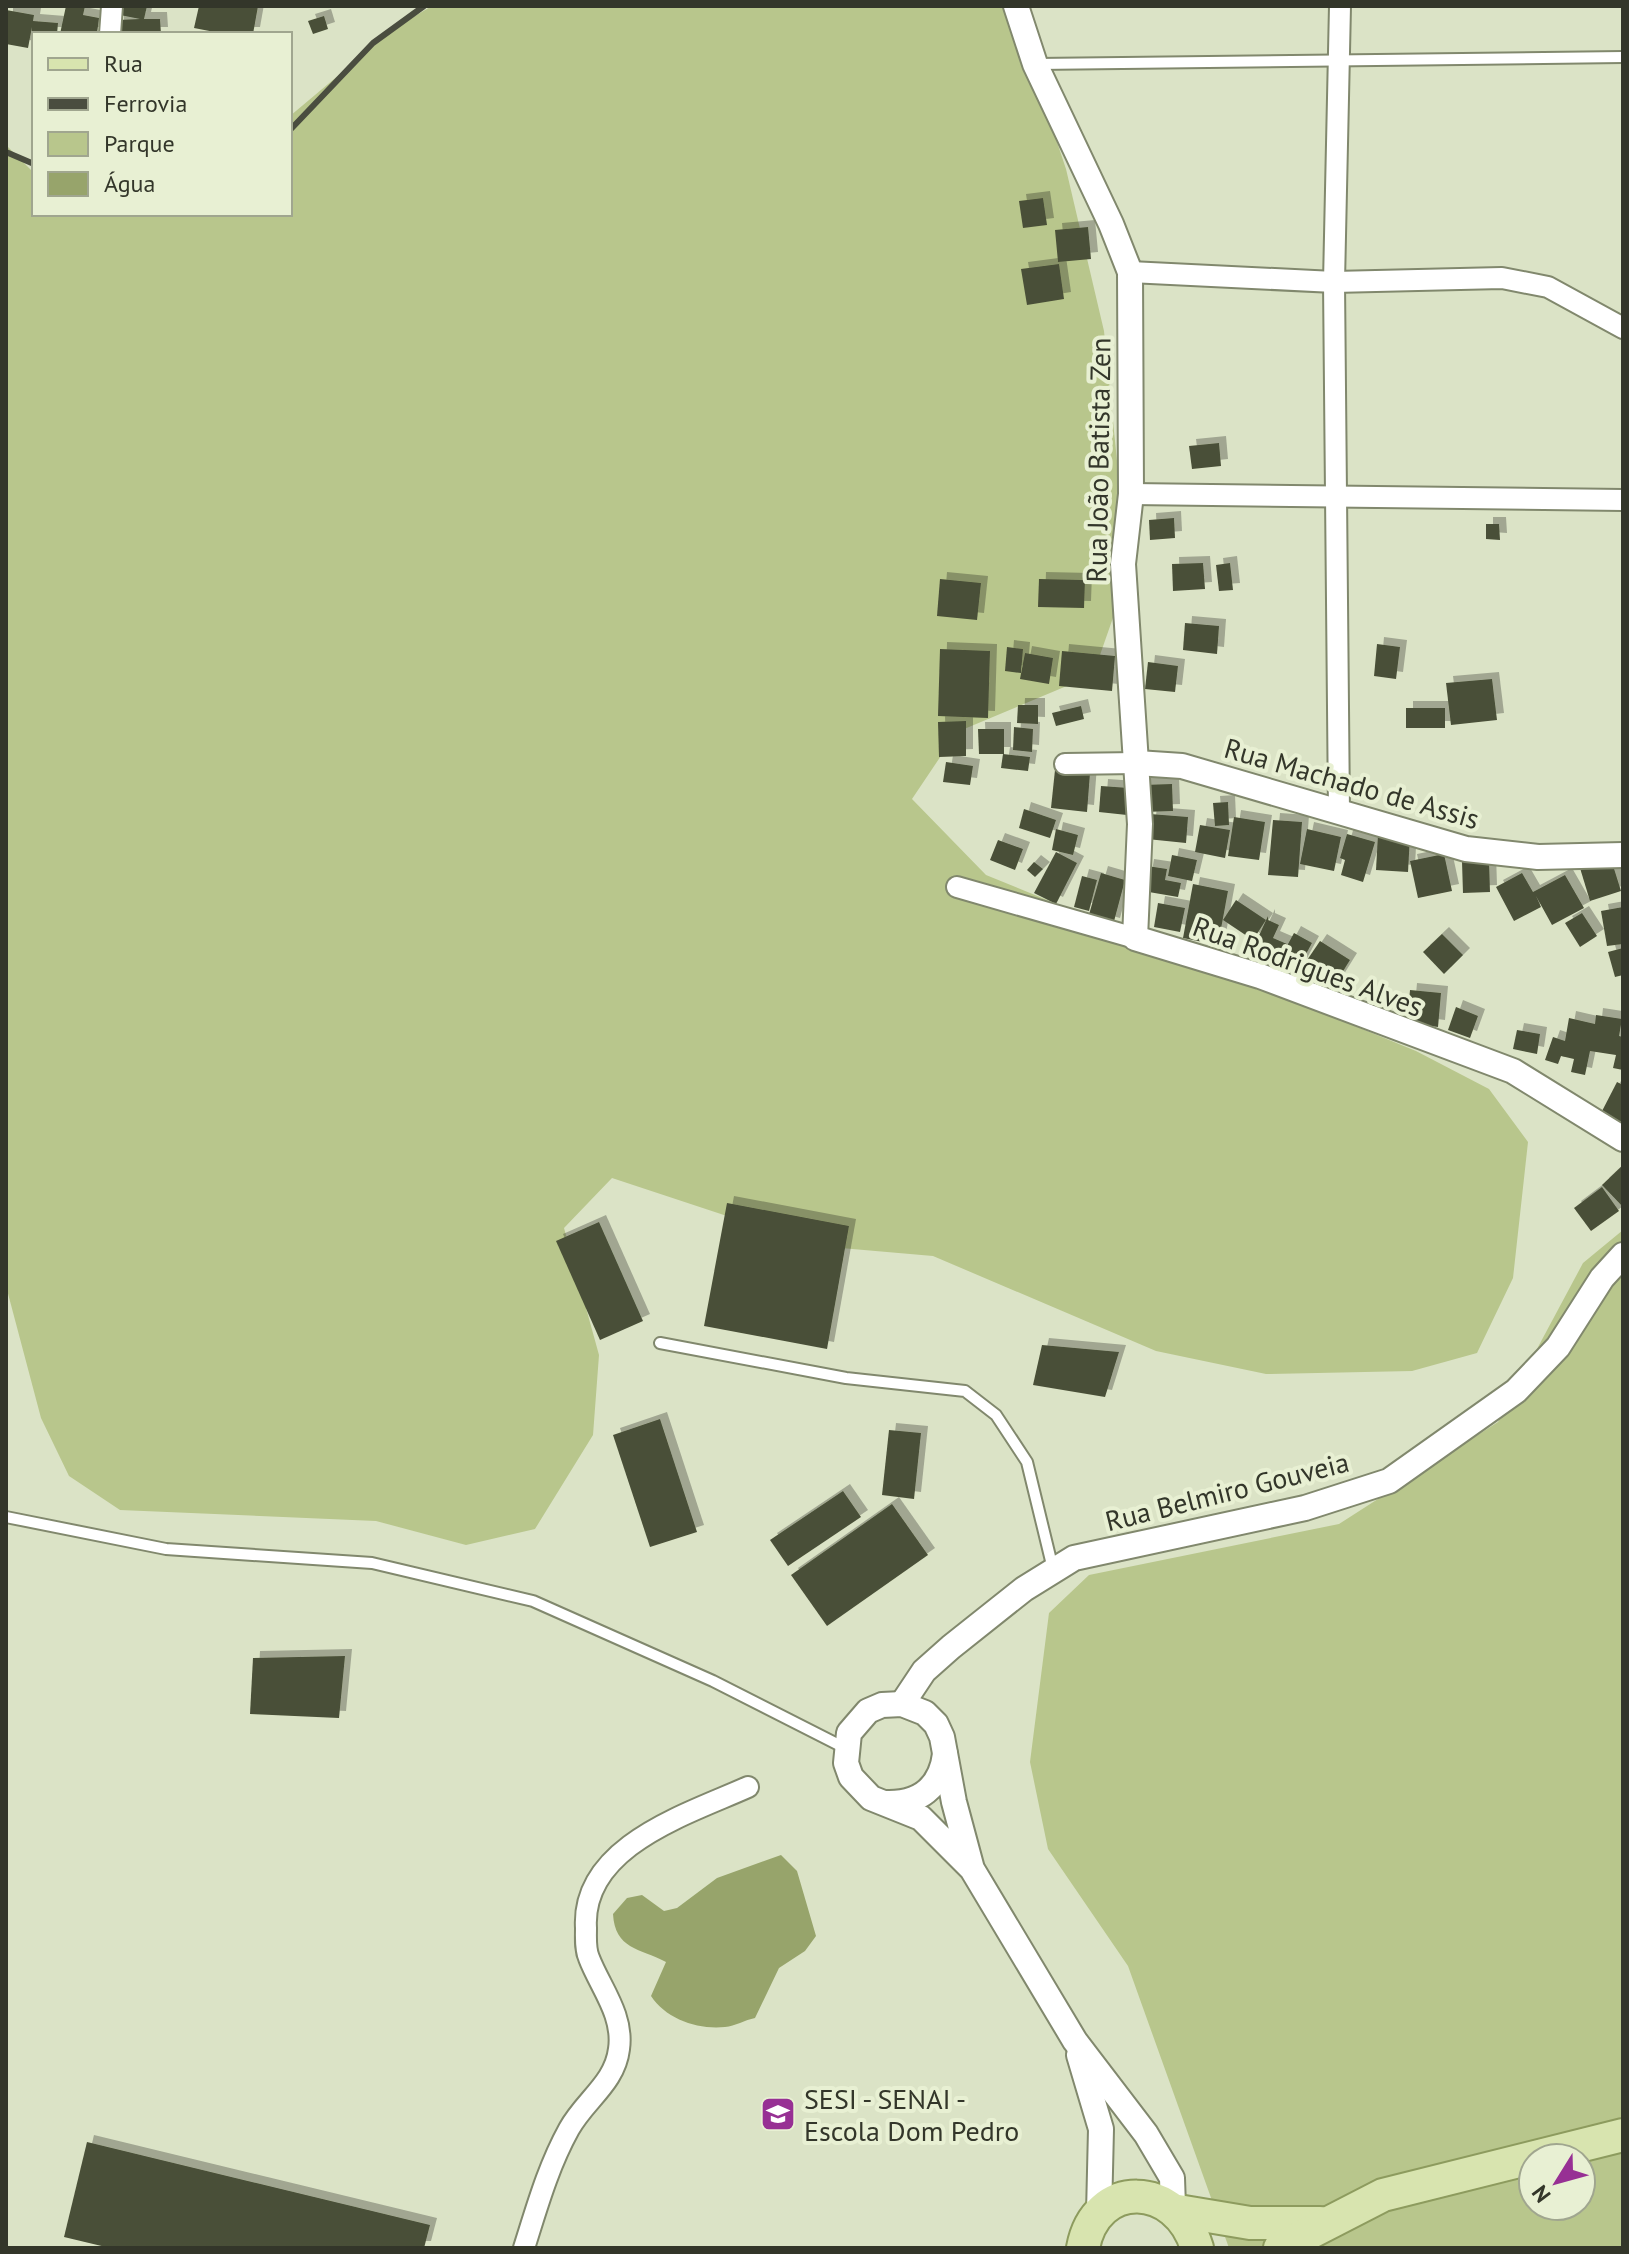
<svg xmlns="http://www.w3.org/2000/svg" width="1629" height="2254" font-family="'PT Sans',sans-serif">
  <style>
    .green { fill: #b8c68c; fill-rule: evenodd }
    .water { fill: #97a46b }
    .building { fill: #494f37; filter: url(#shadow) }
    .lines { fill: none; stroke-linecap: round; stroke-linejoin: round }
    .service-casing { stroke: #81886d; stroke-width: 14 }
    .minor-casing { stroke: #81886d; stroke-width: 24 }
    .tertiary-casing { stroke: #81886d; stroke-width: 28 }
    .primary-casing { stroke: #8d9b5e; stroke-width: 36 }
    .service { stroke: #fff; stroke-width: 10 }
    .minor { stroke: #fff; stroke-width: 20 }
    .tertiary { stroke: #fff; stroke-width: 24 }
    .primary { stroke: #d8e4af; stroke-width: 32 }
    .rail { stroke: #4a4d3f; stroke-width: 6 }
    .labels { text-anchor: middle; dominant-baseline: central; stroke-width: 8; stroke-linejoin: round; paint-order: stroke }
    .street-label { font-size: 28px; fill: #33362a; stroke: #e8f0d3 }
    .poi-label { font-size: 28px; fill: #33362a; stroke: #e8f0d3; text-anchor: start }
  </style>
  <defs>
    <filter id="shadow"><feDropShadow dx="7" dy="-7" stdDeviation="0" flood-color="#0004"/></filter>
  </defs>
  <rect width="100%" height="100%" fill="#dbe3c6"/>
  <g class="green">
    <path d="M432,6H1021L1019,28L1066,169L1104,331L1120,491L1115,612L1093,675L957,732L912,799L986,875L1416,1051L1489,1089L1528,1142L1513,1278L1477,1353L1412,1371L1266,1374L1156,1351L933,1256L818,1246L612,1178L564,1228L599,1355L593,1435L535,1529L466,1545L376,1521L120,1510L69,1476L41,1418L6,1286V145L34,173V214H290V116L396,27Z"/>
    <path d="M1623,1230V2248H1229L1128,1966L1048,1849L1030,1762L1049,1613L1089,1575L1339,1524L1498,1422L1583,1263ZM1533,2158H1581V2206H1533Z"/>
  </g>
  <path class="water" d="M781,1855L797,1871L816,1936L805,1951L779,1968L755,2018C745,2020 735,2026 725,2027C698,2030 666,2019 651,1996L666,1962C639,1948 615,1949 613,1914L627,1898L642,1895L664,1911L677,1908L717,1878Z"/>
  <g class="building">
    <path d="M66,6H85L83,15L99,18L97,34H60Z"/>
    <path d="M121,6H147L144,19H160L161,34H117V20L140,19L120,15Z"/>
    <path d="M199,6H258L253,34H225L194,28Z"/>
    <path d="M6,10L34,15L33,21L58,23L57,34H34V44H31L32,27L28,48L6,44Z"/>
    <path d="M324,16L328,29L313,34L308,21Z"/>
    <path d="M1043,198L1047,225L1023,228L1019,201Z"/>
    <path d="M1088,227L1091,259L1058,262L1055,230Z"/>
    <path d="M1059,264L1064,299L1027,305L1021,269Z"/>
    <path d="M1219,443L1221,466L1192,469L1189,446Z"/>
    <path d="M1174,518L1175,538L1150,540L1149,520Z"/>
    <path d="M1486,524H1499L1500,540L1486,539Z"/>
    <path d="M1203,563L1205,589L1173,591L1172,564Z"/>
    <path d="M1230,563L1233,590L1219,591L1216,565Z"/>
    <path d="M940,579L981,583L977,620L937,616Z"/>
    <path d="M1039,579L1085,580L1084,608L1038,607Z"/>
    <path d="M1185,623L1219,626L1217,654L1183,650Z"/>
    <path d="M1377,644L1400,647L1396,679L1374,676Z"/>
    <path d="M1007,647L1023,649L1021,673L1005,671Z"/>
    <path d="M940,649L990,651L988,718L938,716Z"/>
    <path d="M1062,651L1115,656L1112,691L1059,686Z"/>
    <path d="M1025,653L1053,658L1049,684L1020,679Z"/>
    <path d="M1148,662L1178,666L1175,692L1145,689Z"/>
    <path d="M1492,679L1497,720L1451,725L1446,683Z"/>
    <path d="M1018,705H1038V724L1017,723Z"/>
    <path d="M1081,706L1084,719L1056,726L1052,713Z"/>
    <rect x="1406" y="708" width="39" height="20"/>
    <path d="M966,721V756L939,757L938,722Z"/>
    <path d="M1014,727L1033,729L1032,752L1013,750Z"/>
    <path d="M978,729H1004V754H979Z"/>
    <path d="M1003,754L1030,757L1028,771L1001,768Z"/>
    <path d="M946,762L973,766L970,785L943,782Z"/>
    <path d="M1055,770L1090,773L1087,812L1051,808Z"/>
    <path d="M1172,784L1173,811L1143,812L1142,785Z"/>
    <path d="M1101,786L1129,788L1127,815L1099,812Z"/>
    <path d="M1228,802L1229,825L1215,826L1213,803Z"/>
    <path d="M1024,809L1056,820L1050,838L1019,828Z"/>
    <path d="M1150,814L1188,817L1186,843L1147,839Z"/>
    <path d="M1234,817L1265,822L1259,860L1228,856Z"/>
    <path d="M1273,820L1302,822L1298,877L1268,875Z"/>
    <path d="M1200,825L1230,830L1225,858L1195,852Z"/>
    <path d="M1056,829L1078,835L1073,855L1052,850Z"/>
    <path d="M1307,829L1341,837L1334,871L1300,864Z"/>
    <path d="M1347,834L1375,842L1363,882L1341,875L1345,860L1340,858Z"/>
    <path d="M1378,834L1410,836L1408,872L1376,870Z"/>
    <path d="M998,840L1023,849L1015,870L990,860Z"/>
    <path d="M1056,852L1077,863L1056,904L1034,893Z"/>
    <path d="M1444,854L1452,891L1418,898L1410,861Z"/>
    <path d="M1172,855L1197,860L1192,881L1168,876Z"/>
    <path d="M1611,859L1621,891L1590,901L1580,868Z"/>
    <path d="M1489,861L1490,892L1463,893L1462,862Z"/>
    <path d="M1034,862L1043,869L1035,877L1027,870Z"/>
    <path d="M1147,866L1167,869L1165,880L1181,883L1178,897L1143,891Z"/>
    <path d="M1101,873L1125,880L1113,925L1088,918Z"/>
    <path d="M1522,873L1533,892L1565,875L1584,908L1552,925L1536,896L1541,907L1514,921L1496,887Z"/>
    <path d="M1082,876L1097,880L1089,911L1074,907Z"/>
    <path d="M1193,884L1228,891L1218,945L1183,938Z"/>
    <path d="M1236,900L1266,920L1253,940L1223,920Z"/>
    <path d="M1158,903L1185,908L1180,932L1154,927Z"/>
    <path d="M1623,907V944L1607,946L1601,911Z"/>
    <path d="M1582,913L1597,936L1580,947L1565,923Z"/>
    <path d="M1268,916V920L1279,925L1273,938L1287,944L1282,954L1256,942Z"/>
    <path d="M1294,933L1312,943L1300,965L1282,955Z"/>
    <path d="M1442,934L1463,955L1444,974L1423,952Z"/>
    <path d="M1320,941L1350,960L1332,989L1301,969Z"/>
    <path d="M1623,948V975L1615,977L1608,952Z"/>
    <path d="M1410,990L1441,993L1438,1027L1407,1023Z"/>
    <path d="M1456,1007L1478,1016L1470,1038L1448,1030Z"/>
    <path d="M1596,1015L1622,1019L1619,1036L1623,1037V1070L1613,1068L1616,1055L1590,1051L1585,1075L1571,1072L1574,1059L1561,1056L1558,1064L1545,1060L1553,1037L1565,1041L1569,1018L1595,1024Z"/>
    <path d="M1517,1030L1540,1034L1537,1054L1513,1049Z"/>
    <path d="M1617,1082L1623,1085V1127L1600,1115Z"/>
    <path d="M1623,1165V1207L1602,1185Z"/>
    <path d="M1602,1187L1619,1211L1591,1231L1574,1208Z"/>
    <path d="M727,1203L849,1226L827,1349L704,1326Z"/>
    <path d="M599,1222L643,1321L600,1340L556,1241Z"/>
    <path d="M1042,1345L1119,1352L1105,1397L1033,1385Z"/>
    <path d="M660,1419L697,1532L650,1547L613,1435Z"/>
    <path d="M889,1430L921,1433L914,1499L882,1495Z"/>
    <path d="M843,1491L861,1517L788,1566L770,1540Z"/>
    <path d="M892,1504L928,1555L827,1626L791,1575Z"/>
    <path d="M345,1656L339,1718L250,1714L253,1658Z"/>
    <path d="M87,2142L430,2225L424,2248H110L64,2237Z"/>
  </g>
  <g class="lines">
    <g class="service-casing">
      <g id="service">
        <path d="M1037,64L1623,57"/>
        <path d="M660,1343L846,1378L965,1391L996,1415L1027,1462L1053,1569"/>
        <path d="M6,1517L166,1549L372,1563L533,1601L713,1681L845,1748"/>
      </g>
    </g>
    <g class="minor-casing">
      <g id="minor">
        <path d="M110,34L112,6"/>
        <path d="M1130,272L1334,282L1502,278L1548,287L1623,328"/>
        <path d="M1131,494L1623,500"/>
        <path d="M1065,764L1137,763"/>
        <path d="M1339,813L1334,282L1340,6"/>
        <path d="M957,887L1135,938"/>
        <path d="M524,2248C537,2207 548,2167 569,2129C585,2100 615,2083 619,2049C624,2015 600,1987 589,1958C585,1949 586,1938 586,1928C581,1846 688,1814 748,1787"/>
      </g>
    </g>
    <g class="tertiary-casing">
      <g id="tertiary">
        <path d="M1016,6L1035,64L1111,224L1130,272L1131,494L1123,564L1140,824L1135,938L1260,976L1513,1071L1623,1139"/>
        <path d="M1137,763L1182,766L1466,849L1538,857L1623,855"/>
        <path d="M902,1704L924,1671L951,1647L1024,1589L1074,1558L1305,1508L1389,1481L1516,1391L1558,1347L1602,1278L1623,1255"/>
        <path d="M886,1803C918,1804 941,1788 945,1754"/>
        <path d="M972,1869L954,1802L942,1737L936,1724L925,1713L902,1704L882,1705L868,1711L849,1733L846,1763L851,1777L871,1798L921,1818L972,1869L1075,2041L1146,2134L1172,2178L1173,2207"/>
        <path d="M1079,2055L1101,2129L1099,2213"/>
      </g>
    </g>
    <g class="primary-casing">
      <g id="primary">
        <path d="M1178,2211L1250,2223H1320"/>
        <path d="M1083,2248C1096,2178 1177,2181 1197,2248"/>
        <path d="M1280,2248L1383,2195L1623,2135"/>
      </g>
    </g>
    <use href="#service" class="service"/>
    <use href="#minor" class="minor"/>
    <use href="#tertiary" class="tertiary"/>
    <use href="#primary" class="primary"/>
    <g class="rail">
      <path d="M290,130L373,43L424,6"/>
      <path d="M6,152L34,164"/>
    </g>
  </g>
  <defs>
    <g id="school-square" transform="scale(1.8)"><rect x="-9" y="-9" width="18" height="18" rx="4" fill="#973094" stroke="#e8f0d3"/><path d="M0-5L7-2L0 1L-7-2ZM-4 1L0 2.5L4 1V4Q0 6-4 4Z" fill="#fff"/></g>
  </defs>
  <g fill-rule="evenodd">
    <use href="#school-square" x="778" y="2114"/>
  </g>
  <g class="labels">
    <g class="street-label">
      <text transform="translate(1098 460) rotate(-89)">Rua João Batista Zen</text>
      <text transform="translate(1352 783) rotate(16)">Rua Machado de Assis</text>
      <text transform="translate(1308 966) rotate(20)">Rua Rodrigues Alves</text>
      <text transform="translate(1227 1491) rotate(-14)">Rua Belmiro Gouveia</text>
    </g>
    <g class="poi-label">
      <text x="804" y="2098">SESI - SENAI -<tspan x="804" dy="32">Escola Dom Pedro</tspan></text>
    </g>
  </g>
  <rect width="1629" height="2254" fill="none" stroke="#33362a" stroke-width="16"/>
  <rect x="32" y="32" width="260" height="184" fill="#e8f0d3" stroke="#a0a68f" stroke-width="2"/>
  <rect x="48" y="58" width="40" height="12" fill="#d8e4af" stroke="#a0a68f" stroke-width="2"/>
  <text x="104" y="72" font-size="24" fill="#33362a">Rua</text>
  <rect x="48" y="98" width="40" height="12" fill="#4a4d3f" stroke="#a0a68f" stroke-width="2"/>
  <text x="104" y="112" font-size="24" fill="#33362a">Ferrovia</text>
  <rect x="48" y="132" width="40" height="24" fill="#b8c68c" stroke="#a0a68f" stroke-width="2"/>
  <text x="104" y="152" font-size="24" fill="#33362a">Parque</text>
  <rect x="48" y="172" width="40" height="24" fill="#97a46b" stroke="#a0a68f" stroke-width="2"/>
  <text x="104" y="192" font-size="24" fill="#33362a">Água</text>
  <g transform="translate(1557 2182) rotate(233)"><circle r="38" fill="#e8f0d3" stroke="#a0a68f" stroke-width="2"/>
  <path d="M0-6L14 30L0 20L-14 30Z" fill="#973094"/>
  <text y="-12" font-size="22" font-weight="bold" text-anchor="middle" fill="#33362a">N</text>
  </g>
</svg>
